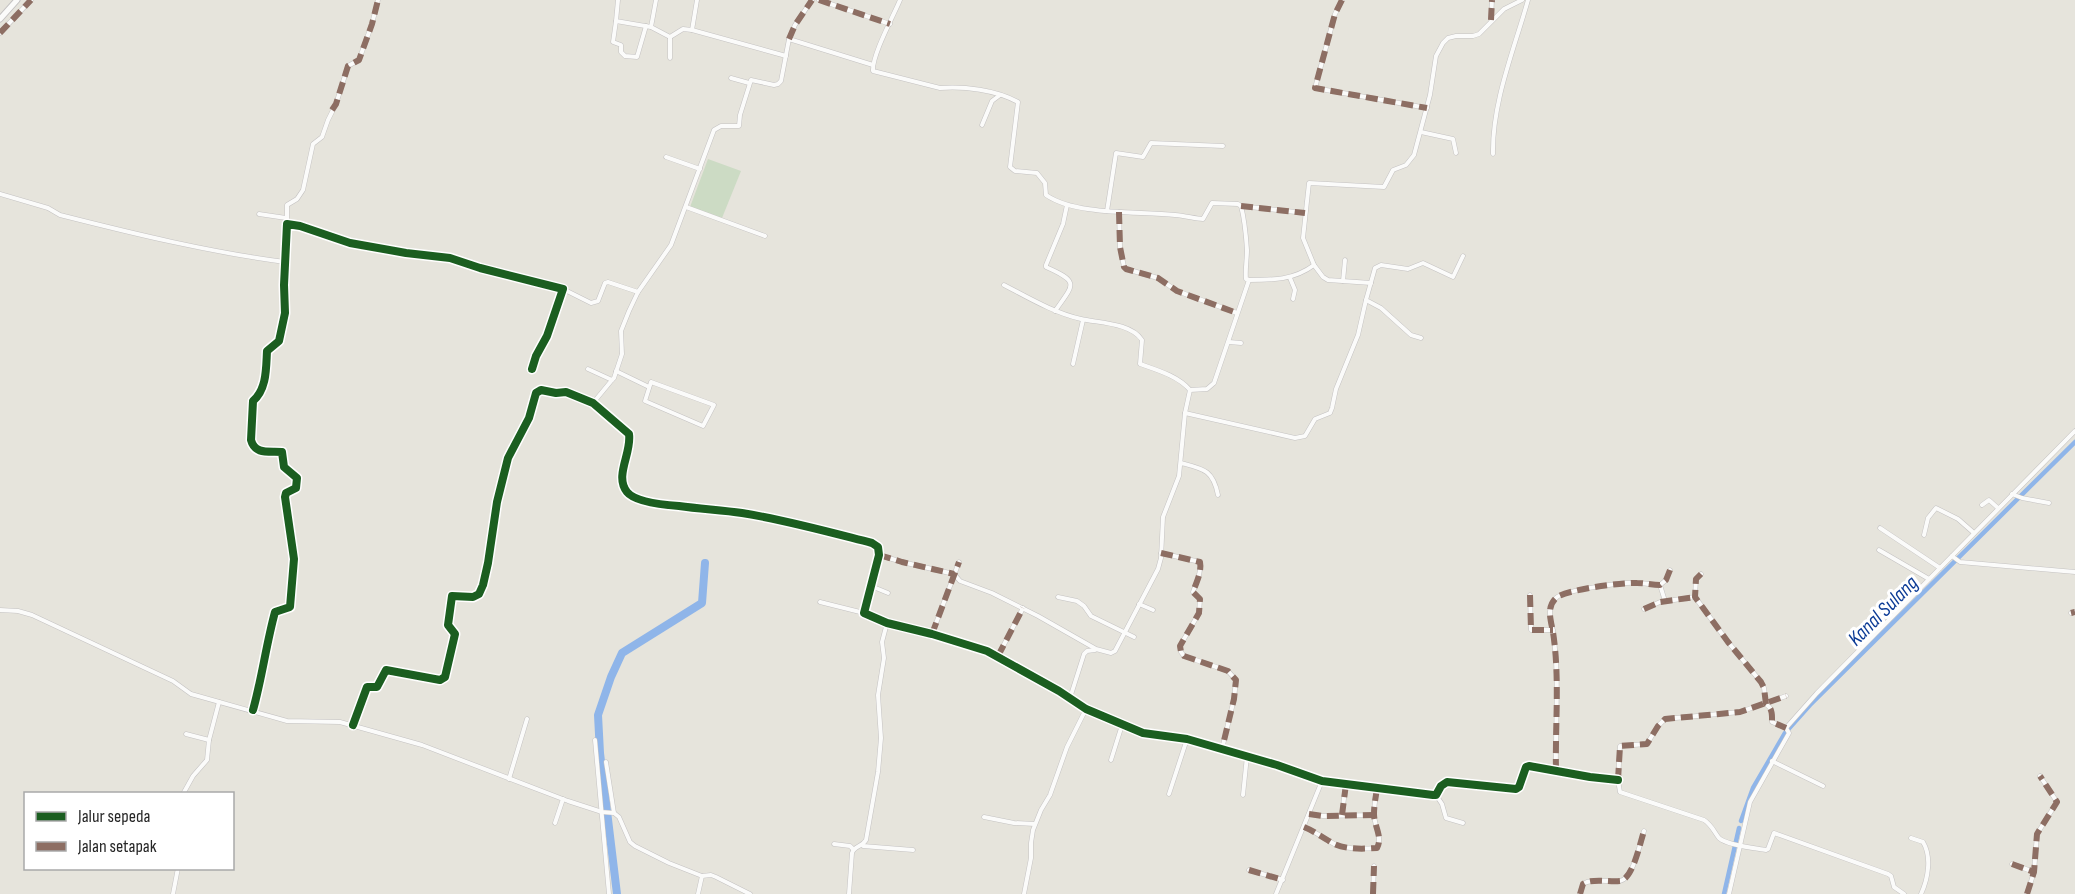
<svg xmlns="http://www.w3.org/2000/svg" width="2075" height="894" font-family="'Sofia Sans Condensed',sans-serif">
  <style>
    .cemetery { fill: #ccdbc4 }
    .lines { fill: none; stroke-linecap: round; stroke-linejoin: round }
    .canal { stroke: #8fb5e9; stroke-width: 4.5 }
    .river { stroke: #8fb5e9; stroke-width: 8 }
    .street-casing { stroke: #c4c2c2; stroke-width: 5 }
    .secondary-casing { stroke: #c4c2c2; stroke-width: 7 }
    .street { stroke: #fbfbfa; stroke-width: 4 }
    .secondary { stroke: #fbfbfa; stroke-width: 5 }
    .quiet { stroke: #8d6e63; stroke-width: 6; stroke-dasharray: 12 6; stroke-linecap: butt }
    .cycleway-casing { stroke: #fff; stroke-width: 11 }
    .cycleway { stroke: #1b5e20; stroke-width: 8 }
    .labels { text-anchor: middle; dominant-baseline: central; stroke-width: 6; stroke-linejoin: round; paint-order: stroke }
    .water-label { font-size: 21px; font-style: italic; fill: #0d3c96; stroke: #fff }
  </style>
  <rect width="100%" height="100%" fill="#e6e4dc"/>
  <path class="cemetery" d="M708,159L741,171L722,218L690,207Z"/>
  <g class="lines">
    <g class="canal">
      <path d="M1741,821L1753,788L1785,733L1810,705L2075,442"/>
      <path d="M1724,894L1739,828"/>
    </g>
    <path class="river" d="M617,894L600,753L598,715L611,677L622,653L702,603L705,563"/>
    <g class="street-casing">
      <g id="street">
        <path d="M618,0L616,21L651,27L670,37L683,29L692,30"/>
        <path d="M697,0L692,30L786,56"/>
        <path d="M819,0L890,24"/>
        <path d="M900,0C893,17 872,55 873,71L940,88C964,86 996,90 1018,102L1010,167L1015,171L1037,173L1045,183L1046,195C1077,216 1138,211 1175,215C1185,216 1194,218 1203,219L1212,203L1238,204L1241,206C1245,221 1246,235 1247,250C1247,259 1245,270 1246,279L1249,280"/>
        <path d="M1342,0L1335,14L1315,88L1427,108"/>
        <path d="M1491,19L1492,0"/>
        <path d="M616,21L613,42L621,45V52L625,56L637,57L646,26"/>
        <path d="M651,27L656,0"/>
        <path d="M0,33L31,0"/>
        <path d="M670,37V58"/>
        <path d="M789,39L795,25L812,0"/>
        <path d="M731,78L749,83"/>
        <path d="M982,125L992,101L1000,95"/>
        <path d="M1421,132L1453,139L1456,153"/>
        <path d="M1493,154C1492,102 1514,50 1528,0"/>
        <path d="M666,157L700,169"/>
        <path d="M0,194L48,208L60,215C135,234 209,252 285,262"/>
        <path d="M1241,206L1305,213"/>
        <path d="M686,207L765,236"/>
        <path d="M1107,211L1116,153L1143,157L1151,143L1223,146"/>
        <path d="M1119,212L1120,247L1124,267L1126,269L1158,278L1177,291L1237,313"/>
        <path d="M259,214L286,218"/>
        <path d="M287,224V205L297,199L303,190L313,144L322,137L328,120L336,104L348,66L359,60L372,24L378,0"/>
        <path d="M1314,265L1303,238L1309,183L1384,187L1393,170L1406,165L1414,155L1430,95L1436,56L1443,43L1448,38L1456,36H1473L1479,34L1504,9L1522,0"/>
        <path d="M1290,278L1295,290L1293,299"/>
        <path d="M1343,281L1345,260"/>
        <path d="M1004,285C1029,298 1054,313 1081,319C1099,323 1131,323 1142,340L1140,364C1157,370 1178,376 1190,390L1207,389L1214,383L1249,280C1273,280 1294,280 1314,265L1323,277L1328,280L1371,283"/>
        <path d="M563,289L591,303L598,301L605,283L608,282L638,292"/>
        <path d="M1055,311C1074,284 1080,282 1046,267V265L1063,224L1067,205"/>
        <path d="M1421,338L1411,335L1381,308L1366,300L1375,268L1381,265L1408,269L1423,263L1453,277L1463,256"/>
        <path d="M1229,342L1241,343"/>
        <path d="M1073,364L1083,320"/>
        <path d="M588,369L612,380L614,378L622,354L621,331L629,311L638,292L671,245L714,130L721,126H739L740,115L751,80L774,85L778,84L781,81L789,39L873,65"/>
        <path d="M616,371L649,387"/>
        <path d="M651,382L714,405L703,426L645,401Z"/>
        <path d="M593,403L612,380"/>
        <path d="M1185,413L1295,438L1305,436L1315,419L1330,413L1332,408L1336,389L1358,335L1366,300"/>
        <path d="M1181,463C1204,469 1213,470 1218,495"/>
        <path d="M2012,494L2022,498L2049,503"/>
        <path d="M1982,505L1989,500L1998,508"/>
        <path d="M1880,528L1940,568"/>
        <path d="M1924,535L1928,518L1936,508L1958,519L1974,533"/>
        <path d="M1879,550L1929,579"/>
        <path d="M1161,553L1200,562C1202,572 1196,583 1193,592L1200,599L1199,613L1180,646L1181,652L1184,656L1228,671L1236,680L1234,699L1222,749"/>
        <path d="M879,555L902,562L954,574L960,581L992,593L1038,616L1096,649L1111,653L1115,651L1158,569L1161,558L1163,517L1179,476L1185,413L1190,390"/>
        <path d="M1952,556L1960,562L2075,572"/>
        <path d="M1701,574L1696,579L1695,597L1728,642L1761,682L1764,688L1766,704C1773,709 1772,715 1772,722L1786,728L1789,733L1750,802L1729,894"/>
        <path d="M1660,585L1665,601"/>
        <path d="M871,586L888,593"/>
        <path d="M1530,595L1531,630H1553"/>
        <path d="M1058,597L1077,601L1084,606L1091,616L1134,637"/>
        <path d="M820,602L864,613"/>
        <path d="M1139,604L1153,610"/>
        <path d="M1644,609L1660,602L1695,597"/>
        <path d="M0,610L18,611L32,615L173,681L191,694L287,721L340,722L422,745L568,801L602,812L614,813L619,817L630,842L635,846L669,863L702,876L698,894"/>
        <path d="M2071,613L2075,612"/>
        <path d="M932,634L959,562"/>
        <path d="M998,656L1023,608"/>
        <path d="M1786,696L1740,712L1665,719L1658,726L1647,744L1620,746L1618,780L1620,792L1704,820C1712,825 1714,832 1719,838C1726,845 1755,848 1766,850L1768,849L1774,833L1888,874L1891,876L1894,887L1904,894"/>
        <path d="M1070,698L1084,654L1087,651L1095,650"/>
        <path d="M253,710C262,678 266,645 275,612L290,607L294,559L285,497L286,493L296,488L297,478L284,467L282,452C269,451 255,455 251,440L253,401C267,389 266,368 267,351L279,341L285,313L284,285L287,224L300,226L350,243L406,253L450,258L480,268L563,289L547,336L536,356L532,369"/>
        <path d="M353,725L367,687H377L386,670L440,680L445,677L455,634L448,625L452,596L473,597L479,594L483,585L488,563L497,502L508,458L529,418L536,393L541,390L556,393L566,392L593,403L629,434C632,453 614,476 627,492C635,502 665,505 679,506C700,509 721,510 742,513C786,520 829,532 872,543L878,547L879,555L864,613L887,623L932,634L987,651L1059,691L1086,709L1143,733L1187,739L1277,765L1322,781L1433,795H1436L1441,786L1447,782L1516,789L1519,787L1526,767L1529,766L1590,777L1618,780"/>
        <path d="M1786,728L1817,693L2075,431"/>
        <path d="M186,734L209,740"/>
        <path d="M595,740L609,894"/>
        <path d="M1111,760L1122,725"/>
        <path d="M1772,761L1823,786"/>
        <path d="M606,762L614,813"/>
        <path d="M1556,771C1555,726 1560,678 1553,632C1551,621 1546,607 1556,598C1563,590 1625,582 1637,583C1645,583 1652,585 1660,585L1666,580L1670,570"/>
        <path d="M509,779L527,719"/>
        <path d="M183,794L193,776L207,760L209,740L219,702"/>
        <path d="M1169,794L1187,739"/>
        <path d="M1243,795L1247,756"/>
        <path d="M1436,795L1442,804L1446,818L1463,823"/>
        <path d="M1309,814L1323,816L1374,815"/>
        <path d="M1342,815L1345,790"/>
        <path d="M984,817L1014,823L1035,824"/>
        <path d="M555,823L563,799"/>
        <path d="M1304,827C1314,831 1320,836 1329,841C1342,850 1362,849 1377,848C1383,837 1374,826 1374,814C1374,805 1376,796 1377,788"/>
        <path d="M1911,838L1923,842C1932,857 1928,879 1921,894"/>
        <path d="M834,844L850,846L853,849"/>
        <path d="M863,846L913,850"/>
        <path d="M2012,864L2034,872"/>
        <path d="M1249,870L1283,880"/>
        <path d="M702,876L711,875L716,877L750,894"/>
        <path d="M173,894L178,868"/>
        <path d="M849,894L852,853C854,846 862,847 866,840L878,772L881,738L878,695L884,658L882,642L887,623"/>
        <path d="M1024,894L1031,858V843L1033,830L1041,810L1050,795L1067,747L1086,709"/>
        <path d="M1276,894L1322,781"/>
        <path d="M1373,894L1374,866"/>
        <path d="M1580,894L1583,884L1587,882C1598,879 1609,882 1620,881C1633,879 1640,843 1644,831"/>
        <path d="M2027,894L2034,872L2037,834L2057,802L2040,776"/>
      </g>
    </g>
    <g class="secondary-casing">
      <path id="secondary" d="M0,19L17,0"/>
    </g>
    <use href="#street" class="street"/>
    <use href="#secondary" class="secondary"/>
    <g class="quiet">
      <path d="M819,0L890,24"/>
      <path d="M1342,0L1335,14L1315,88L1427,108"/>
      <path d="M1491,20L1492,0"/>
      <path d="M0,33L31,0"/>
      <path d="M789,39L795,25L812,0"/>
      <path d="M332,110L336,104L348,66L359,60L372,24L378,0"/>
      <path d="M1241,206L1305,213"/>
      <path d="M1119,212L1120,247L1124,267L1126,269L1158,278L1177,291L1237,313"/>
      <path d="M1161,553L1200,562C1202,572 1196,583 1193,592L1200,599L1199,613L1180,646L1181,652L1184,656L1228,671L1236,680L1234,699L1222,749"/>
      <path d="M879,555L902,562L954,574"/>
      <path d="M1701,574L1696,579L1695,597L1728,642L1761,682L1764,688L1766,704C1773,709 1772,715 1772,722L1786,728"/>
      <path d="M1530,595L1531,630H1553"/>
      <path d="M1644,609L1660,602L1695,597"/>
      <path d="M2071,613L2075,612"/>
      <path d="M932,634L959,562"/>
      <path d="M998,656L1023,608"/>
      <path d="M1556,771C1555,726 1560,678 1553,632C1551,621 1546,607 1556,598C1563,590 1625,582 1637,583C1645,583 1652,585 1660,585L1666,580L1670,570"/>
      <path d="M1618,780L1620,746L1647,744L1658,726L1665,719L1740,712L1786,696"/>
      <path d="M1309,814L1323,816L1374,815"/>
      <path d="M1342,815L1346,784"/>
      <path d="M1304,827C1314,831 1320,836 1329,841C1342,850 1362,849 1377,848C1383,837 1374,826 1374,814C1374,805 1376,796 1377,788"/>
      <path d="M2012,864L2034,872"/>
      <path d="M1249,870L1283,880"/>
      <path d="M1373,894L1374,866"/>
      <path d="M1580,894L1583,884L1587,882C1598,879 1609,882 1620,881C1633,879 1640,843 1644,831"/>
      <path d="M2027,894L2034,872L2037,834L2057,802L2040,776"/>
    </g>
    <g class="cycleway-casing">
      <g id="cycleway">
        <path d="M253,710C262,678 266,645 275,612L290,607L294,559L285,497L286,493L296,488L297,478L284,467L282,452C269,451 255,455 251,440L253,401C267,389 266,368 267,351L279,341L285,313L284,285L287,224L300,226L350,243L406,253L450,258L480,268L563,289L547,336L536,356L532,369"/>
        <path d="M353,725L367,687H377L386,670L440,680L445,677L455,634L448,625L452,596L473,597L479,594L483,585L488,563L497,502L508,458L529,418L536,393L541,390L556,393L566,392L593,403L629,434C632,453 614,476 627,492C635,502 665,505 679,506C700,509 721,510 742,513C786,520 829,532 872,543L878,547L879,555L864,613L887,623L932,634L987,651L1059,691L1086,709L1143,733L1187,739L1277,765L1322,781L1433,795H1436L1441,786L1447,782L1516,789L1519,787L1526,767L1529,766L1590,777L1618,780"/>
      </g>
    </g>
    <use href="#cycleway" class="cycleway"/>
  </g>
  <g class="labels">
    <g class="water-label">
      <text transform="translate(1883 611) rotate(-45)">Kanal Sulang</text>
    </g>
  </g>
  <rect x="24" y="792" width="210" height="78" fill="#ffffff" stroke="#a9a9a9" stroke-width="1.5"/>
  <rect x="36" y="812" width="30" height="9" fill="#1b5e20" stroke="#a9a9a9" stroke-width="1.5"/>
  <text x="78" y="822" font-size="18" fill="#272727">Jalur sepeda</text>
  <rect x="36" y="842" width="30" height="9" fill="#8d6e63" stroke="#a9a9a9" stroke-width="1.5"/>
  <text x="78" y="852" font-size="18" fill="#272727">Jalan setapak</text>
</svg>
